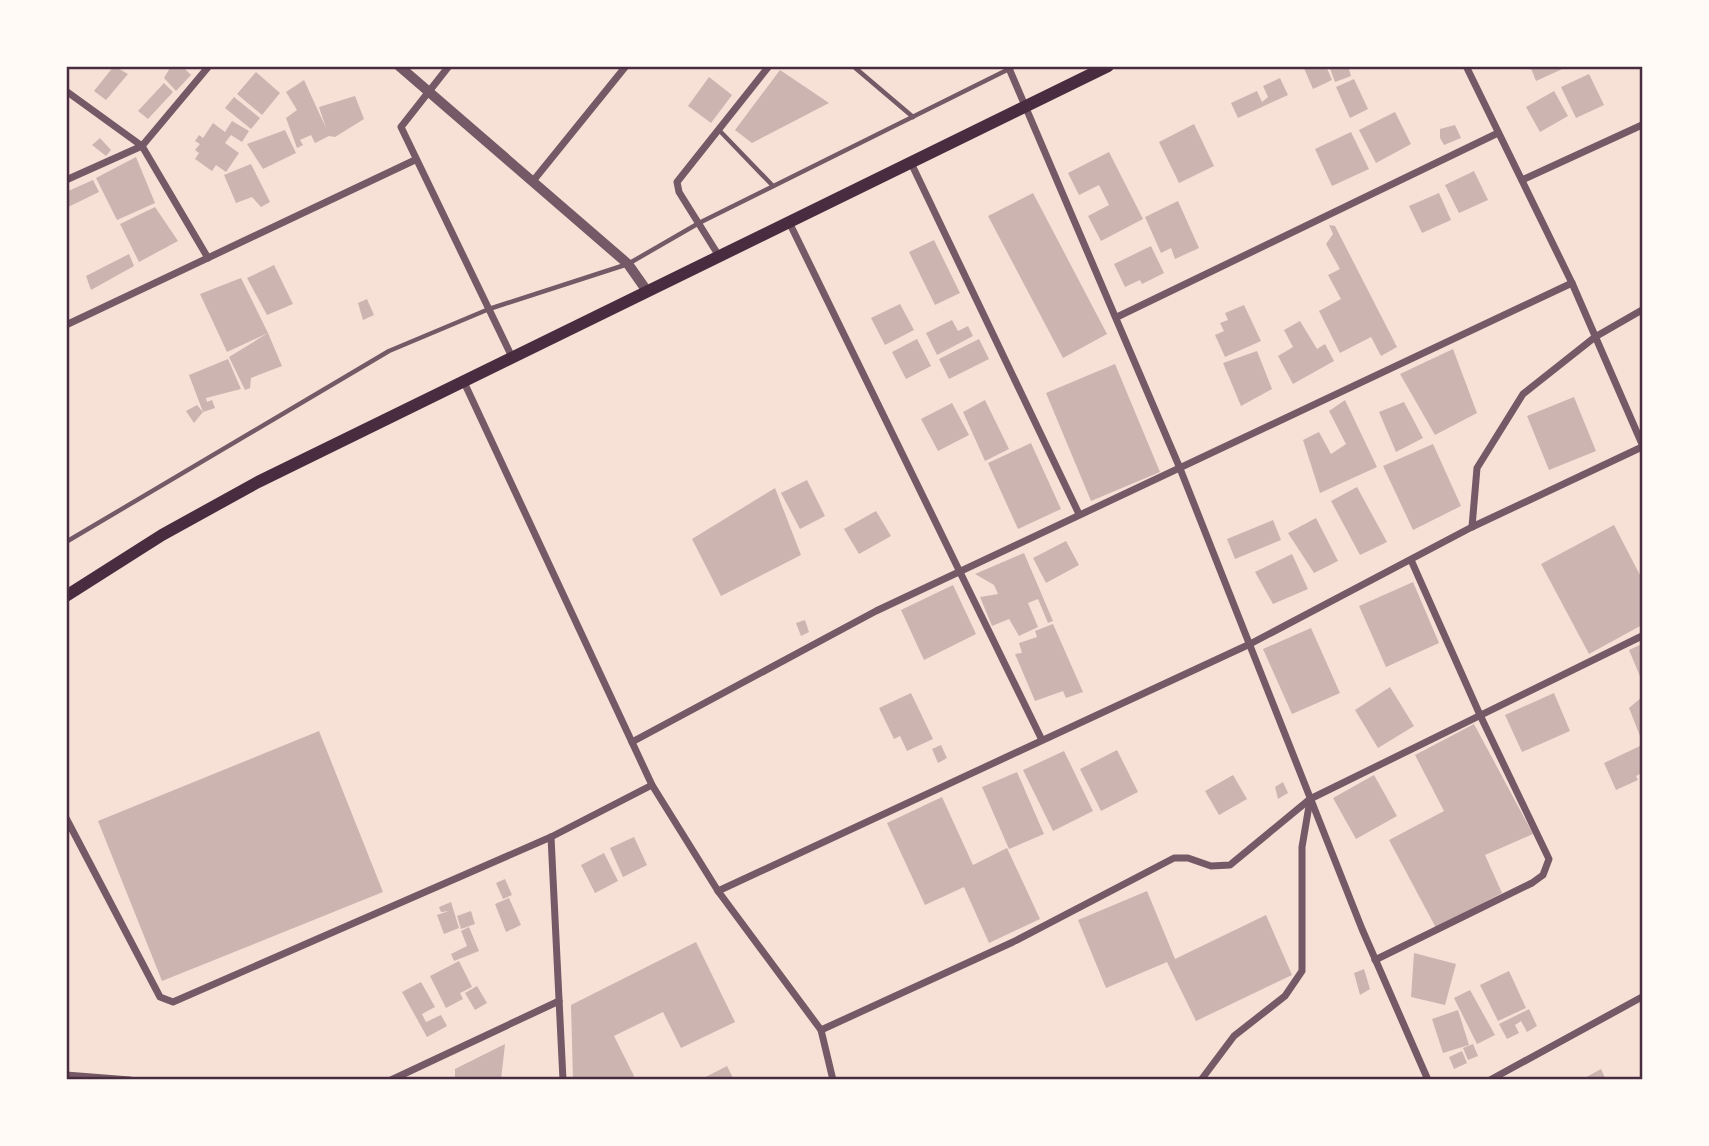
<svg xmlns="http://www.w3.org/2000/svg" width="1709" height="1146" font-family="Jost,sans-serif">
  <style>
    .building { fill: #ccb4b1 }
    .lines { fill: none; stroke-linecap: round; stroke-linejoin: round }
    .service { stroke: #755966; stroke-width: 4.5 }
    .minor { stroke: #755966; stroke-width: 7 }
    .tertiary { stroke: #755966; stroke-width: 10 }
    .secondary { stroke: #4a2c40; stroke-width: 12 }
    .neatline { fill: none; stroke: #4a2c40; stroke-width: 2.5 }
  </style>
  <rect width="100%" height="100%" fill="#f7e1d7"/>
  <g class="building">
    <path d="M114,66L128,74L106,100L94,91Z"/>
    <path d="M171,66H182L191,75L176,91L164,78Z"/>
    <path d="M1303,66H1326L1332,80L1313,89Z"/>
    <path d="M1329,66H1348L1351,76L1335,82Z"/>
    <path d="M1530,66H1569L1536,81Z"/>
    <path d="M780,70L829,103L752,143L735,130Z"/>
    <path d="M256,72L280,93L262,115L237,94Z"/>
    <path d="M1589,74L1604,105L1576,118L1561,87Z"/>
    <path d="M709,77L732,95L711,123L688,106Z"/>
    <path d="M1280,78L1288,95L1238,118L1231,103L1257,91L1262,102L1268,97L1263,86Z"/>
    <path d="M1354,79L1368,109L1350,118L1336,87Z"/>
    <path d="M304,80L326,128L319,107L355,96L364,119L335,137L329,136L315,143L311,135L300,140L303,145L297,148L286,118L297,110L286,92Z"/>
    <path d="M164,83L173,92L148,119L138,111Z"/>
    <path d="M1554,91L1568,116L1540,132L1526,107Z"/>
    <path d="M234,97L260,118L251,129L225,108Z"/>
    <path d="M1395,112L1411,144L1376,163L1359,130Z"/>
    <path d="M232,121L249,131L242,142L231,135L225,143L239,153L226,172L216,165L212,171L195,159L199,153L195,150L200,144L195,141L199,135L203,138L213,123L225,132Z"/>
    <path d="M1194,124L1214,166L1179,183L1159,142Z"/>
    <path d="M1455,125L1461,138L1444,145L1440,138V129Z"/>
    <path d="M285,130L296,153L263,169L247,144Z"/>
    <path d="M1351,132L1369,169L1332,186L1315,149Z"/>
    <path d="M100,138L111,150L106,156L92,145Z"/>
    <path d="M1109,152L1143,219L1101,241L1088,216L1109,205L1099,185L1079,195L1068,173Z"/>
    <path d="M136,157L155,203L117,220L96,178Z"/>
    <path d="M251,164L270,202L261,207L252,197L236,203L224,175Z"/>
    <path d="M1474,171L1488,200L1459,213L1445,185Z"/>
    <path d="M93,180L99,192L66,208V192Z"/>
    <path d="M1033,193L1107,334L1063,358L988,216Z"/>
    <path d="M1439,193L1451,220L1422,233L1409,206Z"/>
    <path d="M1178,201L1199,248L1175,259L1171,248L1161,253L1145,217Z"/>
    <path d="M155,207L178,241L139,262L120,224Z"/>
    <path d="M1329,225L1335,226L1397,347L1381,356L1371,337L1340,353L1319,311L1341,299L1328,275L1340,269L1326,244L1333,234Z"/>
    <path d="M934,240L960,293L935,305L909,252Z"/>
    <path d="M1151,246L1164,273L1142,284L1140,280L1125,287L1114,264Z"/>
    <path d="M129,254L134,266L91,290L86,276Z"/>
    <path d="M274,265L293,304L267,315L247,278Z"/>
    <path d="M241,278L268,333L227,352L200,294Z"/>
    <path d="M367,299L374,315L363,320L358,303Z"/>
    <path d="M900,304L914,330L885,345L871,318Z"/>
    <path d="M1244,305L1261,341L1225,357L1215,335L1224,331L1220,323L1228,320L1225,313Z"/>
    <path d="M952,320L958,331L968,326L973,336L937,355L926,333Z"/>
    <path d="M1300,321L1317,349L1325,344L1334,361L1293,384L1278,356L1293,347L1284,330Z"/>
    <path d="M268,333L282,366L251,378L250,388L245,390L229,357Z"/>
    <path d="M917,339L931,366L906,379L892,352Z"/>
    <path d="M979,339L989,359L949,379L939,359Z"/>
    <path d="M1453,349L1477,413L1435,435L1400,374Z"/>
    <path d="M1257,351L1272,389L1241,406L1223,363Z"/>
    <path d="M228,359L241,389L206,398L207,402L212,400L215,408L203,412L189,375Z"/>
    <path d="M1115,364L1160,472L1091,501L1046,393Z"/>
    <path d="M1574,397L1596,451L1549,470L1527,416Z"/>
    <path d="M985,400L1009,449L985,461L963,412Z"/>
    <path d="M1345,400L1377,467L1320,493L1303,440L1319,432L1331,454L1346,444L1329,411Z"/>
    <path d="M1404,402L1423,438L1396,452L1379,412Z"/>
    <path d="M952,403L969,435L938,451L921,419Z"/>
    <path d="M197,405L203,412L194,423L186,411Z"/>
    <path d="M1031,443L1061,509L1018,529L988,463Z"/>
    <path d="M1433,444L1461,506L1413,530L1383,466Z"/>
    <path d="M807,480L825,516L800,529L781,493Z"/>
    <path d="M1357,487L1387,542L1360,555L1331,501Z"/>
    <path d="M775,488L801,555L721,596L692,539Z"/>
    <path d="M876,511L891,536L859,554L844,529Z"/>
    <path d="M1316,518L1338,561L1314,573L1288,533Z"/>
    <path d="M1273,520L1281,540L1235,559L1227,539Z"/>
    <path d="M1614,525L1642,579V625L1589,654L1541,564Z"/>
    <path d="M1066,541L1079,565L1046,583L1033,558Z"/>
    <path d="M1024,553L1053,621L1048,623L1038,599L1028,603L1038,627L1019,636L1009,619L992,626L980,597L998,594L994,585L975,574Z"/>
    <path d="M1292,554L1308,589L1273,604L1255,572Z"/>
    <path d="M1413,582L1439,643L1386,667L1359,606Z"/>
    <path d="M953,585L976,634L924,660L901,610Z"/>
    <path d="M805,620L809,632L801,636L796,623Z"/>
    <path d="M1053,624L1083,692L1066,698L1063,691L1035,701L1015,654L1022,653L1019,643L1037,637L1035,631Z"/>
    <path d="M1311,628L1340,693L1292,714L1263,649Z"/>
    <path d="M1642,644V681L1629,650Z"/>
    <path d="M1390,687L1414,726L1378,748L1355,710Z"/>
    <path d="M911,693L933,739L907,751L900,736L894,739L879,708Z"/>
    <path d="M1554,693L1570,731L1522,752L1505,715Z"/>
    <path d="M1642,697V741L1629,708Z"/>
    <path d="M1474,724L1533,834L1485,855L1502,893L1436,928L1389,840L1444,811L1415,755Z"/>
    <path d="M319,731L383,892L162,981L98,821Z"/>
    <path d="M941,745L947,758L938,763L932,749Z"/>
    <path d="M1640,746L1642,773L1636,776L1638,780L1616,790L1604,763Z"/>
    <path d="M1117,750L1138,792L1101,811L1080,769Z"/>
    <path d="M1064,751L1093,811L1053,831L1023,770Z"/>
    <path d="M1017,772L1044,834L1009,849L982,787Z"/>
    <path d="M1233,775L1247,799L1219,815L1205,791Z"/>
    <path d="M1374,775L1397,816L1356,839L1333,798Z"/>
    <path d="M1283,782L1288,793L1278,799L1275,787Z"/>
    <path d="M942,797L973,865L1007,848L1040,919L989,943L964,887L925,905L887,823Z"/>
    <path d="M634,837L647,865L623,877L610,848Z"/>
    <path d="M604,853L618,881L595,893L581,865Z"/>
    <path d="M505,879L512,895L503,899L496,883Z"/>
    <path d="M1147,891L1175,959L1266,915L1292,975L1196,1021L1167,962L1106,988L1078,920Z"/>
    <path d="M509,898L521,925L506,932L495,904Z"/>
    <path d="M451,902L459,928L444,934L437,915L449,911L441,912L439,907Z"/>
    <path d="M471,911L475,924L461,929L457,916Z"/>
    <path d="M469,927L479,951L454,961L451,954L467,946L461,931Z"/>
    <path d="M696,942L735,1022L681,1048L663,1012L614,1036L634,1076L628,1080H573L571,1005Z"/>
    <path d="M1414,953L1456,964L1445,1005L1411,997Z"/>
    <path d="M459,961L472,987L460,993L463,999L446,1008L430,976Z"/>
    <path d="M1364,969L1370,989L1360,995L1354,973Z"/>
    <path d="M1509,971L1526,1008L1498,1021L1480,985Z"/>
    <path d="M421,982L435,1007L422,1014L426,1022L441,1015L447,1026L427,1037L402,992Z"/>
    <path d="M477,986L487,1003L475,1010L465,993Z"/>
    <path d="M1470,990L1495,1035L1477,1044L1454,998Z"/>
    <path d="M1529,1009L1537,1026L1527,1032L1521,1021L1515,1025L1519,1033L1507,1039L1499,1024Z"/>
    <path d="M1458,1010L1469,1045L1443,1053L1432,1019Z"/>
    <path d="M505,1044L501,1080H455V1069Z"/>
    <path d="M1473,1044L1478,1056L1468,1060L1463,1048Z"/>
    <path d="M1462,1051L1467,1063L1454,1069L1449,1057Z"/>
    <path d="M727,1066L734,1080H700Z"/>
    <path d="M1601,1069L1606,1080H1581Z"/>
  </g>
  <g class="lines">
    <g class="service">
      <path d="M853,66L913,117"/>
      <path d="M718,129L773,186"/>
      <path d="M66,542L389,351L489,309L628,264L699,223L1015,66"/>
    </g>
    <g class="minor">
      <path d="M449,66L401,127L512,357"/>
      <path d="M1008,66L1179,466L1362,929L1428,1080"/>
      <path d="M1466,66L1572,283L1642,444"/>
      <path d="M66,91L142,146L208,258"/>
      <path d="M912,165L1079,514"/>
      <path d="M66,180L142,146L209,66"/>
      <path d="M1522,180L1642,125"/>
      <path d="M533,181L626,66"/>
      <path d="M789,222L1041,738"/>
      <path d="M719,256L679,192L677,182L769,66"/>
      <path d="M1117,317L1498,133"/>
      <path d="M66,325L415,160"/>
      <path d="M463,380L652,785L718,891L821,1030L833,1080"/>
      <path d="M1472,527L1477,468L1523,394L1595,337L1642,310"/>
      <path d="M632,742L876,611L1572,283"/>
      <path d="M66,818L160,997L173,1002L551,837L652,785"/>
      <path d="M551,837L563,1080"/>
      <path d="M718,891L1250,644L1472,527L1642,447"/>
      <path d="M1375,960L1532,883L1543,875L1549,859L1480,715L1411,560"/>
      <path d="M821,1030L1013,942L1174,858H1188L1211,866L1230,865L1310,799L1642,636"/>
      <path d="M66,1075L130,1080"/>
      <path d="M391,1080L559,1001"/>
      <path d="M1201,1080L1234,1036L1285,996L1302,971V847L1310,800"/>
      <path d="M1490,1080L1642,997"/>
    </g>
    <path class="tertiary" d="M399,66L628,264L647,291"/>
    <path class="secondary" d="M66,596L162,535L258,482L1108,66"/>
  </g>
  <rect width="1709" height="1146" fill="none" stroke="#fffaf5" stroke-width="136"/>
  <rect x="68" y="68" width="1573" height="1010" class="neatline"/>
</svg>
